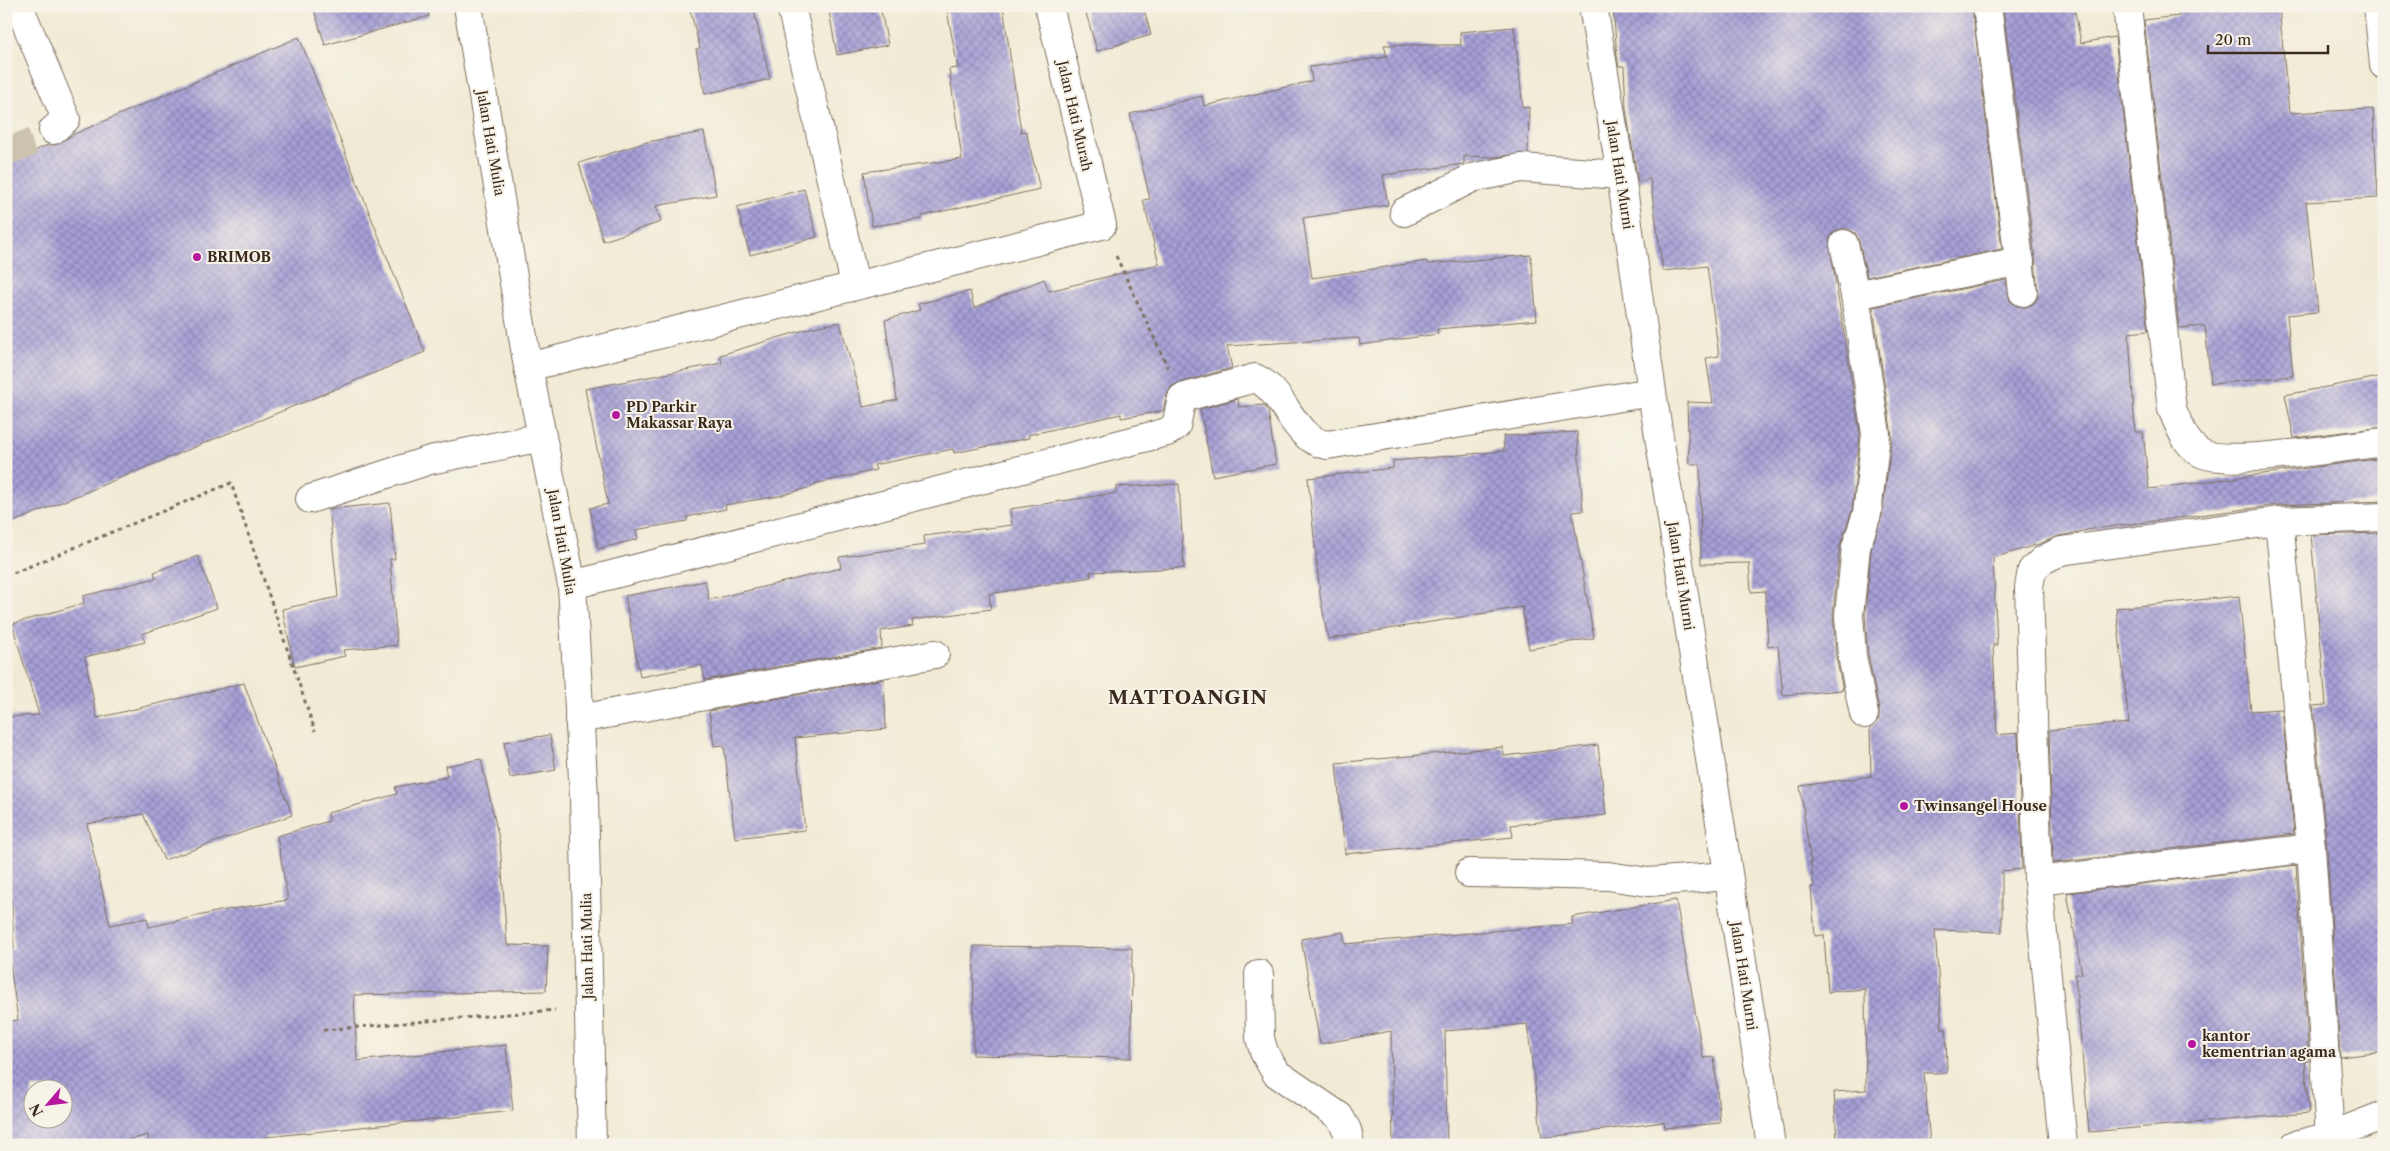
<svg xmlns="http://www.w3.org/2000/svg" width="2390" height="1151" font-family="'Libre Caslon Text',serif">
  <style>
    .building { fill: url(#building-cross-hatch); fill-rule: evenodd }
    .lines { fill: none; stroke-linecap: round; stroke-linejoin: round }
    .minor-tunnel { stroke: #cdc4b0; stroke-width: 28; stroke-dasharray: 28 14; stroke-linecap: butt }
    .minor-casing { stroke: #7b6e5e; stroke-width: 30 }
    .path { stroke: #7b6e5e; stroke-width: 3; stroke-dasharray: 4 4; stroke-linecap: butt }
    .minor { stroke: #fff; stroke-width: 28 }
    .poi-dot { fill: #b5179e; stroke: #f7f3e8; stroke-width: 2 }
    .labels { text-anchor: middle; dominant-baseline: central; stroke-width: 4; stroke-linejoin: round; paint-order: stroke }
    .street-label { font-size: 14px; fill: #3b2a1e; stroke: #f7f3e8 }
    .poi-label { font-size: 14px; font-weight: bold; fill: #3b2a1e; stroke: #f7f3e8; text-anchor: start }
    .district-label { font-size: 19px; font-weight: bold; letter-spacing: 1px; fill: #3b2a1e; stroke: #f7f3e8 }
  </style>
  <defs>
    <pattern id="building-cross-hatch" width="8" height="8" patternUnits="userSpaceOnUse" patternTransform="scale(1.25)"><rect width="8" height="8" fill="#a7a0d8"/><path d="M0 0l8 8M0 8l8-8" fill="none" stroke="#8983af"/></pattern>
  </defs>
  <rect width="100%" height="100%" fill="#f7f3e8"/>
  <filter id="ink" filterUnits="userSpaceOnUse"><feTurbulence type="fractalNoise" baseFrequency=".02" numOctaves="2"/><feDisplacementMap in="SourceGraphic" scale="10" xChannelSelector="R" yChannelSelector="G"/><feConvolveMatrix kernelMatrix="1 2 1 2 8 2 1 2 1" color-interpolation-filters="sRGB"/></filter>
  <filter id="wash" filterUnits="userSpaceOnUse"><feTurbulence type="fractalNoise" baseFrequency=".0096" numOctaves="4" result="noise"/><feDisplacementMap in="SourceGraphic" scale="20" xChannelSelector="R" yChannelSelector="G"/><feGaussianBlur stdDeviation="1.12" result="paint"/><feColorMatrix in="noise" values="0 0 0 0 0 0 0 0 0 0 0 0 0 0 0 0 0 1.4 0 .05"/><feComposite in="paint" operator="in"/></filter>
  <g filter="url(#wash)">
    <rect width="100%" height="100%" fill="#f1ebd5"/>
    <g id="blocks">
      <g class="building">
        <path d="M313,6H427L429,16L325,45Z"/>
        <path d="M689,6H753L770,79L705,94L696,49L700,48Z"/>
        <path d="M828,6H880L888,45L837,55Z"/>
        <path d="M946,6H1003L1021,132L1026,131L1040,189L922,216V219L872,226L864,172L962,159L949,69L958,68Z"/>
        <path d="M1084,6H1143L1151,35L1097,51Z"/>
        <path d="M1613,6H1972L2002,249L1867,277L1859,241L1855,233L1848,229H1840L1833,233L1829,240L1860,434L1852,511L1840,545L1833,614L1836,657L1843,690L1783,695L1778,646L1768,647L1765,591L1751,592L1749,563L1701,564L1700,464H1689L1687,402L1713,403L1706,358L1719,356L1707,266L1663,271L1650,179L1638,182L1626,109L1624,66H1619L1617,56Z"/>
        <path d="M2003,6H2074L2081,43L2115,37L2148,331L2129,333L2135,432H2143L2149,489L2384,458V501L2277,505L2093,529L2059,536L2039,544L1993,558L1997,645H1993L1997,735L2018,733L2022,869L2002,871V932L1935,930L1942,1029H1946L1947,1073H1924L1930,1145H1889L1888,1141L1837,1143L1834,1092L1866,1090L1865,989L1828,992L1824,935L1815,936L1811,887H1814L1800,786L1871,776L1870,728L1879,719V711L1868,654L1865,615L1871,550L1882,516L1892,436L1873,307L2006,280L2010,301L2017,306L2025,307L2033,304L2038,298L2035,258Z"/>
        <path d="M2178,6H2279L2289,113L2373,109L2378,198L2306,202L2318,312L2287,315L2293,376L2211,384L2205,326L2179,328L2144,20L2179,16Z"/>
        <path d="M1514,27L1523,108L1529,107L1528,153L1495,157L1464,156V164L1383,175L1388,205L1303,218L1312,278L1427,261L1428,264L1531,255L1537,320L1437,329L1438,334L1360,345L1359,338L1227,346L1232,368L1178,383L1171,387L1167,395L1163,411L1121,418V414L1028,435L1029,438L954,453L953,449L874,465L876,470L814,484L815,486L779,496L725,505L726,509L687,517V521L636,530L638,539L598,549L590,508L608,504L585,389L722,363L720,355L814,327L840,322L863,407L897,400L885,320L920,310L918,304L970,291L974,308L1044,279L1049,291L1159,264L1143,200L1150,199L1130,114L1202,96L1204,106L1312,81L1310,67L1387,57L1384,45H1461L1460,32Z"/>
        <path d="M299,37L425,352L6,525V163L48,145H56L72,135Z"/>
        <path d="M704,132L716,195L656,206L661,222L603,241L579,163L647,142Z"/>
        <path d="M804,189L817,237L750,255L737,207Z"/>
        <path d="M2384,376V427L2294,438L2285,395Z"/>
        <path d="M1238,399L1239,407L1264,405L1268,411L1276,464L1213,476L1200,409Z"/>
        <path d="M1577,432L1583,511L1572,512L1594,638L1529,649L1522,607L1328,639L1320,595L1308,478L1393,468V461L1504,451L1503,436Z"/>
        <path d="M1179,484L1184,568L1090,572L1091,577L989,594L991,609L912,620L913,626L881,631L882,648L705,680L702,665L640,677L625,596L705,581L709,600L841,568L839,557L925,545L924,536L1012,525L1010,509L1116,493V487Z"/>
        <path d="M390,503L395,559H390L397,645L343,650L345,656L295,667L282,609L338,597L329,509Z"/>
        <path d="M2384,533V1052L2340,1057L2327,847L2313,706L2326,705L2311,535Z"/>
        <path d="M198,556L217,608L142,634L145,642L85,657L97,718L244,683L292,815L164,860L143,814L87,824L110,925L147,918L149,927L220,911L288,900L277,836L329,821L328,813L397,794L395,787L447,777L445,766L481,759L500,843L507,945L548,946L546,991L354,995L357,1061L506,1045L513,1111L266,1137V1145H149L148,1135L109,1145H6V1022L18,1020L8,950L14,949L9,854H6V717L39,715L12,624L84,603L83,596L156,578L154,572ZM32,1088H62V1118H32Z"/>
        <path d="M2239,596L2251,711L2282,709L2294,834L2053,863L2049,730L2129,723L2116,608Z"/>
        <path d="M884,679L886,729L795,738L805,830L735,838L724,745L714,746L709,711Z"/>
        <path d="M550,735L556,770L510,778L504,742Z"/>
        <path d="M1598,745L1606,815L1511,825L1513,837L1345,854L1336,763L1503,747L1504,756Z"/>
        <path d="M2296,865L2309,1061H2305L2309,1113L2089,1132L2075,974H2082L2067,893Z"/>
        <path d="M1676,900L1703,1058L1714,1057L1720,1123L1665,1128L1664,1122L1542,1138L1527,1024L1445,1031L1447,1145H1393L1391,1031L1320,1044L1301,939L1343,932L1345,944L1573,924L1572,917Z"/>
        <path d="M974,946L1132,948L1131,1058L973,1055Z"/>
      </g>
    </g>
  </g>
  <g filter="url(#ink)">
    <use href="#blocks" fill-opacity="0" stroke="#7b6e5e" stroke-width="1"/>
    <g class="lines">
      <path class="minor-tunnel" d="M6,151L33,142L53,130"/>
      <g class="minor-casing">
        <g id="minor">
          <path d="M19,6L66,119L53,130"/>
          <path d="M468,6L528,367L572,585L584,797L592,1145"/>
          <path d="M791,6L855,284"/>
          <path d="M1593,6L1621,175L1652,392L1771,1145"/>
          <path d="M1987,6L2023,292"/>
          <path d="M2127,6L2172,409C2179,425 2185,444 2201,453C2228,467 2348,446 2384,442"/>
          <path d="M2378,6L2384,65"/>
          <path d="M1404,212L1472,178L1521,168L1621,175"/>
          <path d="M1844,244L1855,295"/>
          <path d="M528,367L1102,225L1049,6"/>
          <path d="M310,499L430,460L542,437"/>
          <path d="M2279,521L2311,848L2330,1136"/>
          <path d="M572,585L1167,432L1176,426L1182,398L1255,378C1287,392 1291,439 1327,445L1652,392"/>
          <path d="M1864,714L1852,656L1849,615L1856,547L1867,514L1876,434L1855,295L2020,261"/>
          <path d="M579,719L935,654"/>
          <path d="M1469,873L1608,876L1648,882L1728,876"/>
          <path d="M2038,881L2311,848"/>
          <path d="M1259,974L1260,1038L1264,1052L1276,1073L1339,1116L1347,1130L1350,1145"/>
          <path d="M2063,1145L2038,881L2029,587L2032,570L2043,560L2061,551L2279,521L2384,517"/>
          <path d="M2295,1145L2330,1136L2384,1115"/>
        </g>
      </g>
      <g class="path">
        <path d="M1116,256L1168,368"/>
        <path d="M6,576L231,483L315,731"/>
        <path d="M323,1030L555,1010"/>
      </g>
      <use href="#minor" class="minor"/>
    </g>
  </g>
  <g class="poi-dot">
    <circle cx="197" cy="257" r="5"/>
    <circle cx="616" cy="415" r="5"/>
    <circle cx="1904" cy="806" r="5"/>
    <circle cx="2192" cy="1044" r="5"/>
  </g>
  <g class="labels">
    <g class="street-label">
      <text transform="translate(1075 116) rotate(77)">Jalan Hati Murah</text>
      <text transform="translate(491 143) rotate(80)">Jalan Hati Mulia</text>
      <text transform="translate(1620 175) rotate(81)">Jalan Hati Murni</text>
      <text transform="translate(562 542) rotate(80)">Jalan Hati Mulia</text>
      <text transform="translate(1681 576) rotate(81)">Jalan Hati Murni</text>
      <text transform="translate(587 946) rotate(-91)">Jalan Hati Mulia</text>
      <text transform="translate(1744 976) rotate(81)">Jalan Hati Murni</text>
    </g>
    <g class="poi-label">
      <text x="207" y="257">BRIMOB</text>
      <text x="626" y="407">PD Parkir<tspan x="626" dy="16">Makassar Raya</tspan></text>
      <text x="1914" y="806">Twinsangel House</text>
      <text x="2202" y="1036">kantor<tspan x="2202" dy="16">kementrian agama</tspan></text>
    </g>
    <g class="district-label">
      <text x="1188" y="697">MATTOANGIN</text>
    </g>
  </g>
  <rect width="2390" height="1151" fill="none" stroke="#f7f3e8" stroke-width="25"/>
  <g transform="translate(48 1104) rotate(242)"><circle r="24" fill="#f7f3e8" stroke="#aca397"/>
  <path d="M0-4L9 19L0 12L-9 19Z" fill="#b5179e"/>
  <text y="-8" font-size="14" font-weight="bold" text-anchor="middle" fill="#3b2a1e">N</text>
  </g>
  <path d="M2208 45v8h120v-8" fill="none" stroke="#3b2a1e" stroke-width="2.5"/>
  <text x="2215" y="45" font-size="15" fill="#3b2a1e" stroke="#f7f3e8" stroke-width="4" paint-order="stroke">20 m</text>
</svg>
